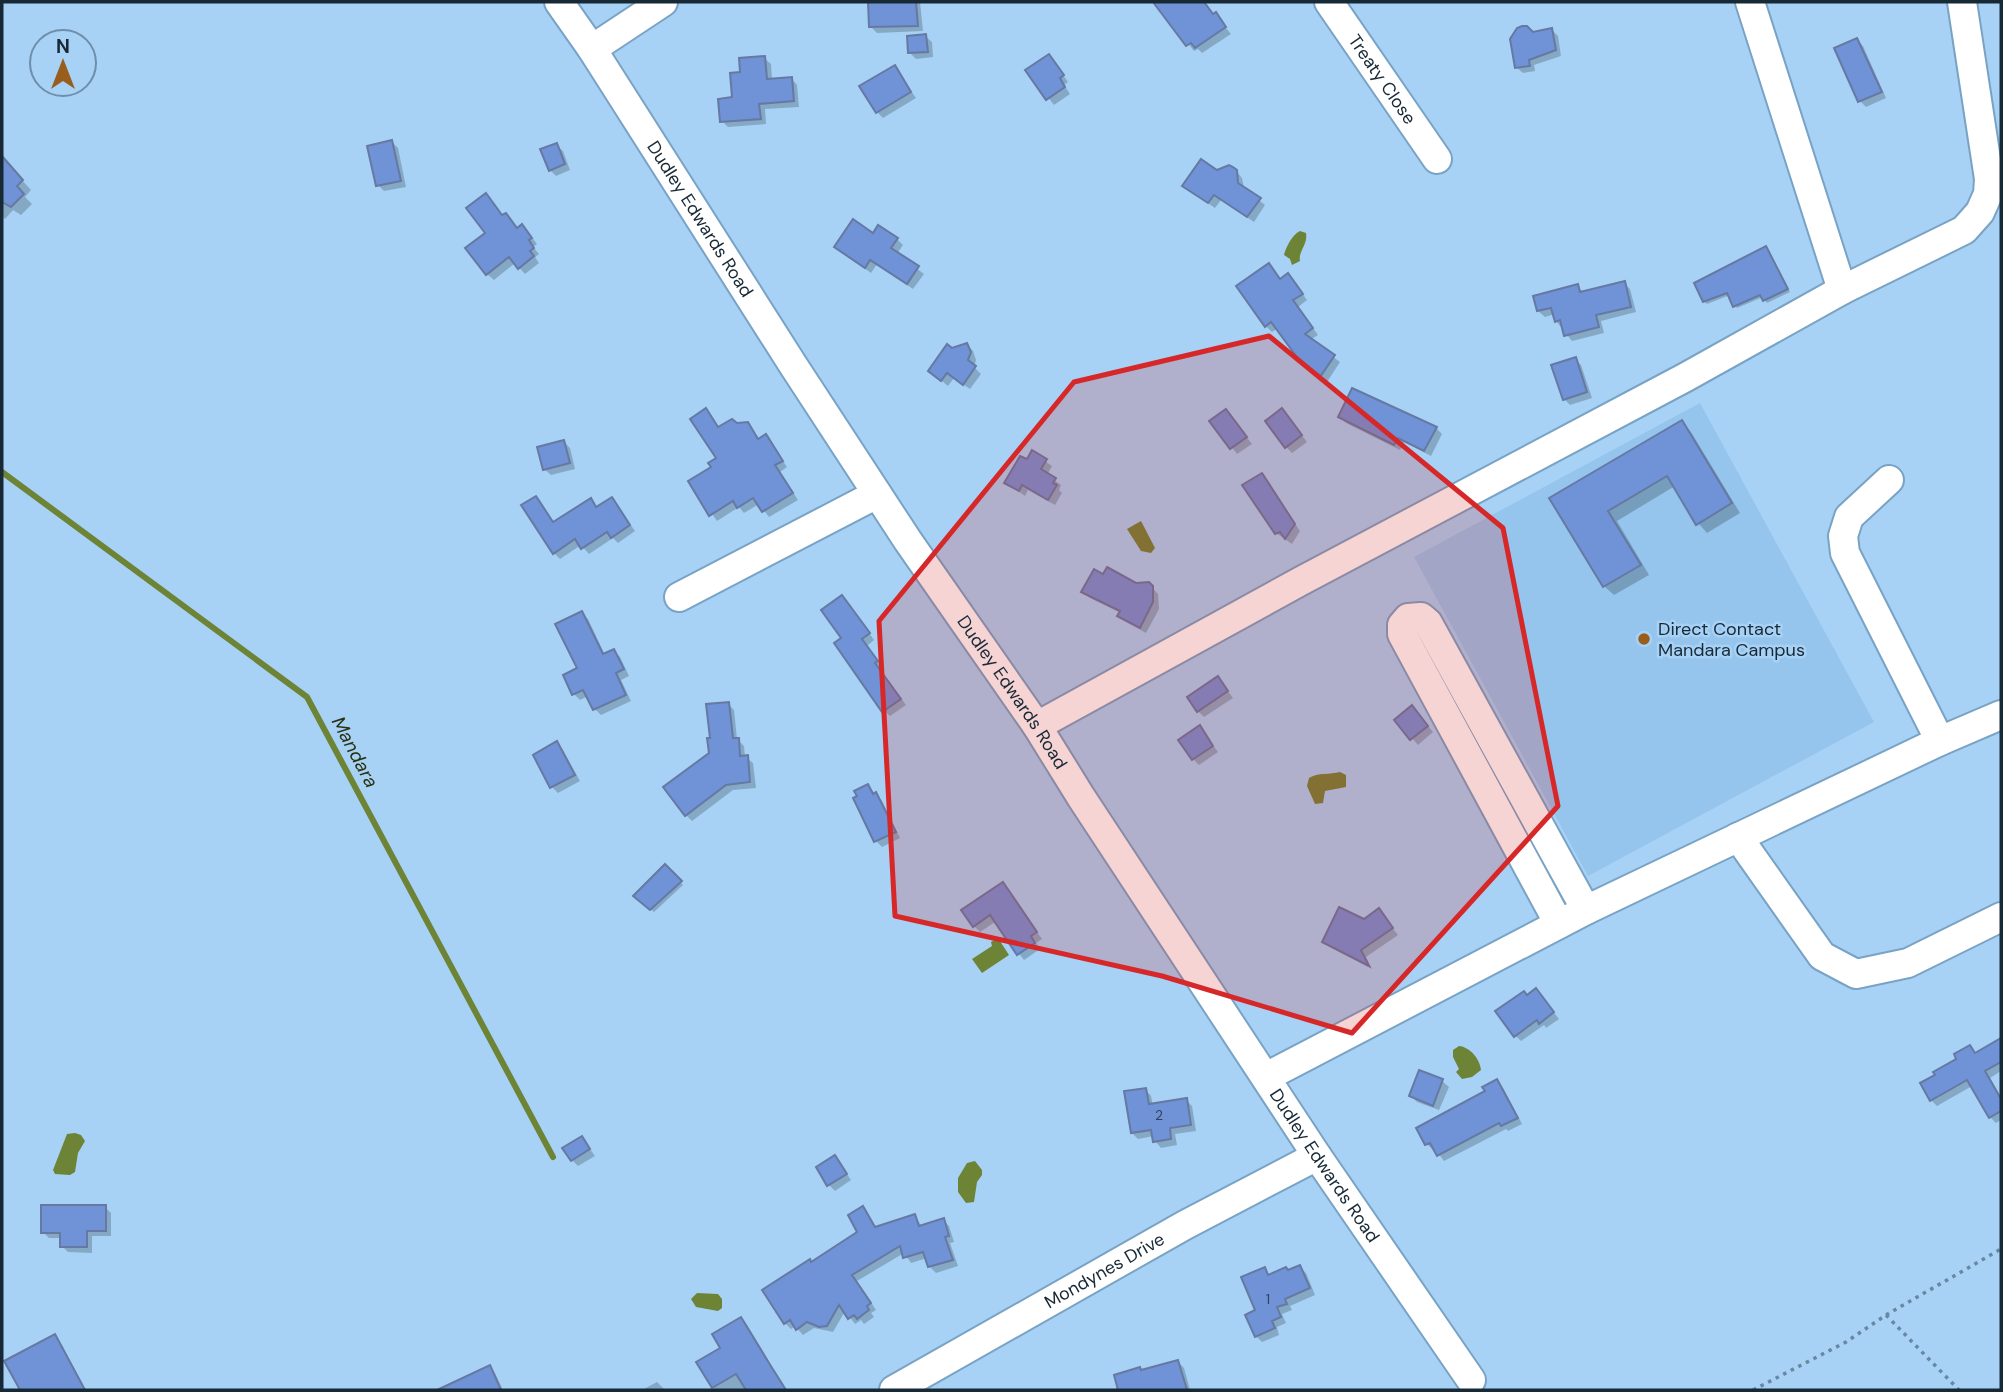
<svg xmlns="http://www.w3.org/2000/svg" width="2003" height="1392" font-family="'DM Sans',sans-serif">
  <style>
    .built { fill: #95c5ed }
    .water { fill: #6d8436 }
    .shadow { fill: #0003 }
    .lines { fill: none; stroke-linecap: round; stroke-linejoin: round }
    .stream { stroke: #6d8436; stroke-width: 6 }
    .building { fill: #7092d6; stroke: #6579a2; stroke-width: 2 }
    .minor-casing { stroke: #79a3c4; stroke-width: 32 }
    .path { stroke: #6887a1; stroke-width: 3.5; stroke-dasharray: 3.5 5; stroke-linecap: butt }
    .minor { stroke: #fff; stroke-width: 28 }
    .marked { fill: #d62828; fill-opacity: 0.2; stroke: #d62828; stroke-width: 5; stroke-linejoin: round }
    .poi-dot { fill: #985e1d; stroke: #a7d2f6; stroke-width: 2.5 }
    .labels { text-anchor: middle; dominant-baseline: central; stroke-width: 5; stroke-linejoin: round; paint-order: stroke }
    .number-label { font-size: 14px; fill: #2e435e }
    .street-label { font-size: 18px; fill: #182936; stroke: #a7d2f6 }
    .poi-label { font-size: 18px; fill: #182936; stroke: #a7d2f6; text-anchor: start }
    .water-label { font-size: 19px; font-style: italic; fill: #283211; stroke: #a7d2f6 }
  </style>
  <rect width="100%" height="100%" fill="#a7d2f6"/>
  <path class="built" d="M1700,403L1874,722L1588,876L1414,557Z"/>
  <g class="water">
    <path d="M1300,231L1306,233C1308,245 1298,251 1300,261L1292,265L1290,259L1284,255C1286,247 1292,235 1300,231Z"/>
    <path d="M1141,521L1155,548L1151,553L1141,551L1127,529Z"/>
    <path d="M1340,772L1346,775V787L1325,791L1323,803L1315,804L1307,786L1309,778C1318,772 1330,775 1340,772Z"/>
    <path d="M998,938L1009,955L982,973L972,959L992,946L991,942Z"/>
    <path d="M1459,1046C1470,1047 1480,1059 1481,1070L1472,1077L1462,1079L1456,1072L1459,1069L1453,1057V1050Z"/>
    <path d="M75,1133L81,1135L85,1141L78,1153L75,1172L70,1175L55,1174L53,1170L67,1134Z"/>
    <path d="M975,1161L982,1170V1175L977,1182L974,1202L966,1203L958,1192V1178L967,1163Z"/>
    <path d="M697,1293L718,1294L722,1299V1308L718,1311L696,1307L691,1299Z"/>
  </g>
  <g class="shadow">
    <path d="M869,2H920L923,31L877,33L871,27Z"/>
    <path d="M1156,2H1204L1231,34L1202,53L1198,49L1194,51Z"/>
    <path d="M1552,30L1558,36L1561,56L1534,65L1535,71L1523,73L1516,67L1533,34Z"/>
    <path d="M925,36L932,42L933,57L916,59L910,53Z"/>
    <path d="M1857,40L1863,46L1886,98L1866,107L1860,101Z"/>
    <path d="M764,58L771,64L772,80L791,78L797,85L799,107L765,109L766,124L728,127L722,121L734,99L741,74Z"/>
    <path d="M1054,62L1068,82L1064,85L1070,94L1054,105L1028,71Z"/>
    <path d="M894,67L916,98L883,118L877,112Z"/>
    <path d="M392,142L398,148L406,187L384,191L378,185Z"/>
    <path d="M556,145L563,151L570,170L556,176L550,170Z"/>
    <path d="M2,158L31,190L25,197L32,204L21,215L13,210L5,219L2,216Z"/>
    <path d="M1236,171L1242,178L1244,188L1265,205L1254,222L1221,200L1215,208L1190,191L1216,172Z"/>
    <path d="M503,217L518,230L528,232L537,244L533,247L539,254L535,257L539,263L525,274L515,263L494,280L487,274V233Z"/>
    <path d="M873,235L897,239L903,245L897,254L924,274L913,289L877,264L871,273L836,247Z"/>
    <path d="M1768,251L1790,292L1767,303L1763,297L1737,308L1730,295L1707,304L1704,301Z"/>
    <path d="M1269,265L1281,280L1294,282L1307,300L1298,307L1318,335L1310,340L1340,362L1327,382L1303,363L1278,328L1272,332L1266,326Z"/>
    <path d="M1624,283L1630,289L1636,312L1601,321L1604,333L1572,341L1556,321L1555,314L1545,317L1538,311L1577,286L1584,293Z"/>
    <path d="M967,345L973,351L976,360L974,367L981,374L970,389L954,378L948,386L936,376L952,350Z"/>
    <path d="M1575,359L1581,365L1592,398L1570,405L1564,399Z"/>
    <path d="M1393,407L1436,428L1442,434L1431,456L1404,442L1400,450L1346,423L1340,417L1392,410Z"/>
    <path d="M706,411L720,428L747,424L760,440L766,436L787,467L780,472L798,500L769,517L759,504L744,513L739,507L717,521L690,482L713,468L718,459Z"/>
    <path d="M1226,411L1252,444L1237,454L1212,421Z"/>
    <path d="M1288,417L1307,442L1292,453L1286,447Z"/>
    <path d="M1682,422L1691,432L1740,513L1707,533L1698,523L1675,486L1617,521L1649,575L1614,595L1604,586L1552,499Z"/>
    <path d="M564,442L570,448L575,469L551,475L544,469Z"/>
    <path d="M1033,453L1052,466L1047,475L1061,485L1059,490L1062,493L1055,505L1028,490L1025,496L1007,483Z"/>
    <path d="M1262,475L1300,531L1292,544L1276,533Z"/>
    <path d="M535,498L554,523L590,500L598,508L612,499L635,531L618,543L613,538L589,554L581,545L560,559L554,553Z"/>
    <path d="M1104,576L1136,585L1149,584L1158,594L1159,609L1146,633L1126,622L1120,616L1121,613L1090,598L1083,592Z"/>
    <path d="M848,603L874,640L867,646L883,668L880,670L906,705L890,716L884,710L844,639Z"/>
    <path d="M581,613L588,619L605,655L614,651L620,657L629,676L621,680L631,701L601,715L595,709L588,696L580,700L574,694L565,676L579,669Z"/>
    <path d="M1218,678L1233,698L1204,717L1198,711Z"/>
    <path d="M728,704L734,710L737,739L744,746L745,757L753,763L756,788L733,790L692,821L686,815L711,753L712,739Z"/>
    <path d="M1418,714L1433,732L1418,745L1396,720Z"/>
    <path d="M1200,728L1218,752L1199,765L1193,759Z"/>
    <path d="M557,744L563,750L580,781L558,793L552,787Z"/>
    <path d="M868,786L882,801L900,838L882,847L876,841Z"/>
    <path d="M665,867L683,885L654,912L635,896Z"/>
    <path d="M1003,884L1042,939L1036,943L1040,949L1024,960L995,922L980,932L974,926Z"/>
    <path d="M1379,911L1398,935L1366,957L1372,969L1330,947L1324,941L1364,921Z"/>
    <path d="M1536,990L1559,1019L1546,1028L1544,1025L1521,1041L1515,1035L1527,996Z"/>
    <path d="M1997,1043L2001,1047V1071L1990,1078L2001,1097V1120L1996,1123L1990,1117L1972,1086L1937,1106L1931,1100L1970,1047L1977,1054Z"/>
    <path d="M1420,1072L1442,1081L1449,1087L1439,1110L1417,1102L1411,1096Z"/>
    <path d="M1497,1082L1503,1088L1522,1124L1508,1131L1506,1129L1444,1161L1435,1149L1433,1150L1427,1144Z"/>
    <path d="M1145,1089L1151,1096L1153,1106L1186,1100L1192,1106L1196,1131L1175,1134L1177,1145L1161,1148L1155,1141L1154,1136L1138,1139L1132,1133Z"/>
    <path d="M582,1138L595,1156L578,1166L572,1160Z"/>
    <path d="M835,1157L851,1180L835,1191L829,1185Z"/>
    <path d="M105,1207L111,1213V1236H92V1253L68,1252L62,1246V1238H49L43,1232Z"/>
    <path d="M863,1208L876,1228L915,1216L922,1227L943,1220L949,1226L954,1242L950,1243L958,1266L936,1273L930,1267L927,1258L911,1263L904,1253L857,1281L876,1310L871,1313L874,1317L864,1324L861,1320L855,1324L845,1311L833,1332L814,1328L803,1335L795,1326L791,1329L785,1323L812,1264L860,1233Z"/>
    <path d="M1300,1267L1306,1273L1315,1295L1290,1306L1292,1310L1282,1314L1286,1323L1277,1327L1279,1335L1262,1342L1256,1336L1264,1269L1270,1275Z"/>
    <path d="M741,1319L747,1325L786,1390H715L699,1363L723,1349Z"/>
    <path d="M54,1337L60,1343L86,1390H22L7,1362Z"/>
    <path d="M1178,1362L1184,1368L1190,1390H1116V1388L1142,1372Z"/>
    <path d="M489,1367L495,1373L503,1390H461L457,1382Z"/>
    <path d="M657,1382L665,1390H642Z"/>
  </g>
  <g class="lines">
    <path class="stream" d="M2,472L307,697L553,1157"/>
  </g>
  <g class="building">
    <path d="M868,2H916L918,26L869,27Z"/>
    <path d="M1153,2H1204L1213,14L1216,12L1226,27L1195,48L1191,43L1186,46Z"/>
    <path d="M1522,26H1527L1533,32L1552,28L1556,50L1529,60L1530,66L1515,68L1510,39L1517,28Z"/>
    <path d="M926,34L928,52L908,53L907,36Z"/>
    <path d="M1857,38L1882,92L1858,102L1834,48Z"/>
    <path d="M1049,54L1064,75L1060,78L1065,87L1046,100L1025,70Z"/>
    <path d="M765,56L767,79L792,77L794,101L759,104L761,119L720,122L718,99L732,97L730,73L740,72L739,58Z"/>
    <path d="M895,65L911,92L876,113L859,86Z"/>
    <path d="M392,140L401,181L376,186L367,146Z"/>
    <path d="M557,143L565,164L549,171L540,149Z"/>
    <path d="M2,156L23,180L17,186L24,194L11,207L2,202Z"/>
    <path d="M1201,159L1217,170L1229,165L1233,167L1237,170L1238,183L1261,198L1247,217L1214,195L1208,203L1182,186Z"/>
    <path d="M486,193L502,215L506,213L517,228L522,224L532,238L529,240L534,248L530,251L534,256L518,269L509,257L486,275L465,248L485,233L466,208Z"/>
    <path d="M853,219L873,233L878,225L898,238L891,248L919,266L907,284L870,260L865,268L834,247Z"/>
    <path d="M1766,246L1788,289L1763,301L1760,295L1733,307L1727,293L1703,302L1694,283Z"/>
    <path d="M1269,263L1280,279L1288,273L1303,294L1293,300L1313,328L1305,334L1335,355L1320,377L1302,364L1271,322L1265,327L1236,286Z"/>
    <path d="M1625,281L1631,307L1596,315L1599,327L1564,336L1560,320L1555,322L1551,308L1537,311L1533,296L1578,284L1580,292Z"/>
    <path d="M967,343L971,352L968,360L976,366L963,385L947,373L941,381L928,371L947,344L952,348Z"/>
    <path d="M1576,357L1587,392L1563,400L1551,365Z"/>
    <path d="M1352,388L1437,427L1424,451L1398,438L1394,445L1338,417Z"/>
    <path d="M706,408L718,427L732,419L737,423L748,422L758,439L766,434L783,461L775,465L793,493L762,512L753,498L737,508L733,501L709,516L688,481L711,467L708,463L716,458L690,419Z"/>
    <path d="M1282,408L1302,435L1285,448L1265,421Z"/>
    <path d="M1226,409L1247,437L1230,449L1209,421Z"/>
    <path d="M1682,420L1732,503L1696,525L1667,476L1608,511L1641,565L1603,587L1549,498Z"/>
    <path d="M564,440L570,463L543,470L537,447Z"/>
    <path d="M1032,450L1047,459L1041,469L1056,478L1053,483L1057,485L1048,500L1022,485L1019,491L1004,483L1020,456L1027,459Z"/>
    <path d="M1262,473L1295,524L1285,539L1280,532L1275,534L1242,485Z"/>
    <path d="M536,496L553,522L591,498L596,507L612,497L630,525L611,538L607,532L581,549L575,539L553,554L521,505Z"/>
    <path d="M1107,567L1136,583L1149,582L1153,586V602L1140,628L1117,616L1120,611L1081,592L1094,569L1103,574Z"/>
    <path d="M842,595L870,633L862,639L878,661L875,663L901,699L882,712L834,643L841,638L821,610Z"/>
    <path d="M582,611L603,654L614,649L624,669L616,673L626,695L593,710L583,690L572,695L563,675L577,668L555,624Z"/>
    <path d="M1218,676L1228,691L1197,712L1187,697Z"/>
    <path d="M729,702L733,738H739L740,756L748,755L750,782L726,785L685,816L663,787L709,753L707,738H710L706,704Z"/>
    <path d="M1412,705L1428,726L1410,740L1394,720Z"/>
    <path d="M1200,725L1213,746L1192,760L1178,740Z"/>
    <path d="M557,741L575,775L550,788L533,755Z"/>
    <path d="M868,784L873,794L876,792L896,832L874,842L853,798L857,796L854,791Z"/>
    <path d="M665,864L682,881L650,910L633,896Z"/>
    <path d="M1003,882L1037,932L1031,936L1035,943L1017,955L990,915L973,927L961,910Z"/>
    <path d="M1339,907L1364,919L1379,908L1393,928L1361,950L1369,966L1322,942Z"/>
    <path d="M1536,988L1554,1012L1539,1024L1537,1020L1514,1037L1495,1011L1524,991L1527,995Z"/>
    <path d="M2001,1038V1062L1985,1071L2001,1099V1111L1989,1118L1967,1080L1930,1101L1920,1083L1935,1075L1933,1072L1956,1059L1954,1054L1970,1045L1975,1053Z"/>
    <path d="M1419,1070L1443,1079L1433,1106L1409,1096Z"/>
    <path d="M1497,1079L1518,1118L1501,1126L1499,1123L1437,1156L1430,1143L1425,1145L1416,1128L1485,1091L1482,1087Z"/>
    <path d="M1146,1088L1149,1104L1187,1098L1191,1125L1170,1128L1171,1139L1153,1142L1151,1130L1131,1133L1124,1091Z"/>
    <path d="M582,1136L590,1149L571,1161L562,1148Z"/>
    <path d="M835,1155L847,1174L827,1186L816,1167Z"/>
    <path d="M41,1205H106V1231H87V1247H60V1233H41Z"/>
    <path d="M863,1206L875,1227L915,1214L919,1226L944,1218L949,1236L945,1237L953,1260L928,1267L923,1252L903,1258L900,1246L852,1275L871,1303L867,1306L869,1310L857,1319L854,1315L848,1319L839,1305L827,1326L819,1327L807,1322L796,1330L790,1320L784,1324L762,1290L810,1259L811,1262L857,1232L848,1215Z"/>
    <path d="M1300,1265L1310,1288L1285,1299L1287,1304L1277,1307L1281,1317L1272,1321L1275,1328L1255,1337L1245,1315L1255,1310L1241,1277L1265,1267L1268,1275L1286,1267L1288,1270Z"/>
    <path d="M741,1317L769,1363L786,1390H746L736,1374L712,1388L696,1362L720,1348L712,1334Z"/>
    <path d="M55,1334L85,1390H20L4,1361Z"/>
    <path d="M1178,1360L1187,1390H1118L1114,1375L1140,1367L1141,1370Z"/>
    <path d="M490,1365L501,1390H437Z"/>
  </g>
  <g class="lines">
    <g class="minor-casing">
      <g id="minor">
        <path id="s1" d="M559,2L592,49L793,365L908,541L1037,726L1081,797L1317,1156L1471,1380"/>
        <path id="s2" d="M1329,2L1437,159"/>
        <path d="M1750,2L1842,290"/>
        <path d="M592,49L663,2"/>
        <path d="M1889,480L1849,517L1843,536L1845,553L1940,741"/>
        <path d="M679,597L877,494"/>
        <path d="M1037,726L1301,581L1686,377L1842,290L1964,230L1980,212L1988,194L1989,179L1962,2"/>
        <path d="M1738,837L1822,956L1856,974L1908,963L2001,917"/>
        <path d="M1559,924L1402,634V625L1408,618L1421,617L1428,623L1586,910"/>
        <path d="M1266,1077L1586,910L1940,741L2001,715"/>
        <path id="s3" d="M894,1390L1185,1225L1317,1156"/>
      </g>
    </g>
    <g class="path">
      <path d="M1886,1315L2001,1249"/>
      <path d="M1753,1390L1846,1342L1886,1315L1959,1390"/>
    </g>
    <use href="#minor" class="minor"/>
  </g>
  <path class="marked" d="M1269,336L1503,528L1558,806L1352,1033L1162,976L895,916L879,621L1074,382Z"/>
  <circle class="poi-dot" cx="1644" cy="639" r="7"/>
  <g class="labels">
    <g class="number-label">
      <text x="1159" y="1115">2</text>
      <text x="1268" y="1299">1</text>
    </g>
    <g class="street-label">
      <text stroke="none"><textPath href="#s2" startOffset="94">Treaty Close</textPath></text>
      <text stroke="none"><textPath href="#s1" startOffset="259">Dudley Edwards Road</textPath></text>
      <text stroke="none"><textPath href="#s1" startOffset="826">Dudley Edwards Road</textPath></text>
      <text stroke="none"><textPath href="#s1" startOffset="1393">Dudley Edwards Road</textPath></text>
      <text stroke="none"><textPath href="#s3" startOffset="242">Mondynes Drive</textPath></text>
    </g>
    <g class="poi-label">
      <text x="1658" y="629">Direct Contact<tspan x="1658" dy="21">Mandara Campus</tspan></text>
    </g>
    <g class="water-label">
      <text transform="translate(355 752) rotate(62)">Mandara</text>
    </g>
  </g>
  <rect width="2003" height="1392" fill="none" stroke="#182936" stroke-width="7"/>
  <g transform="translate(63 63)"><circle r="33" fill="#a7d2f6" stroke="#6e8ea9" stroke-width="2"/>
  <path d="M0-5L12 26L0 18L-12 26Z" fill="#985e1d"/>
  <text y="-10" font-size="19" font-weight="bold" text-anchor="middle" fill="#182936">N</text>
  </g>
</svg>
